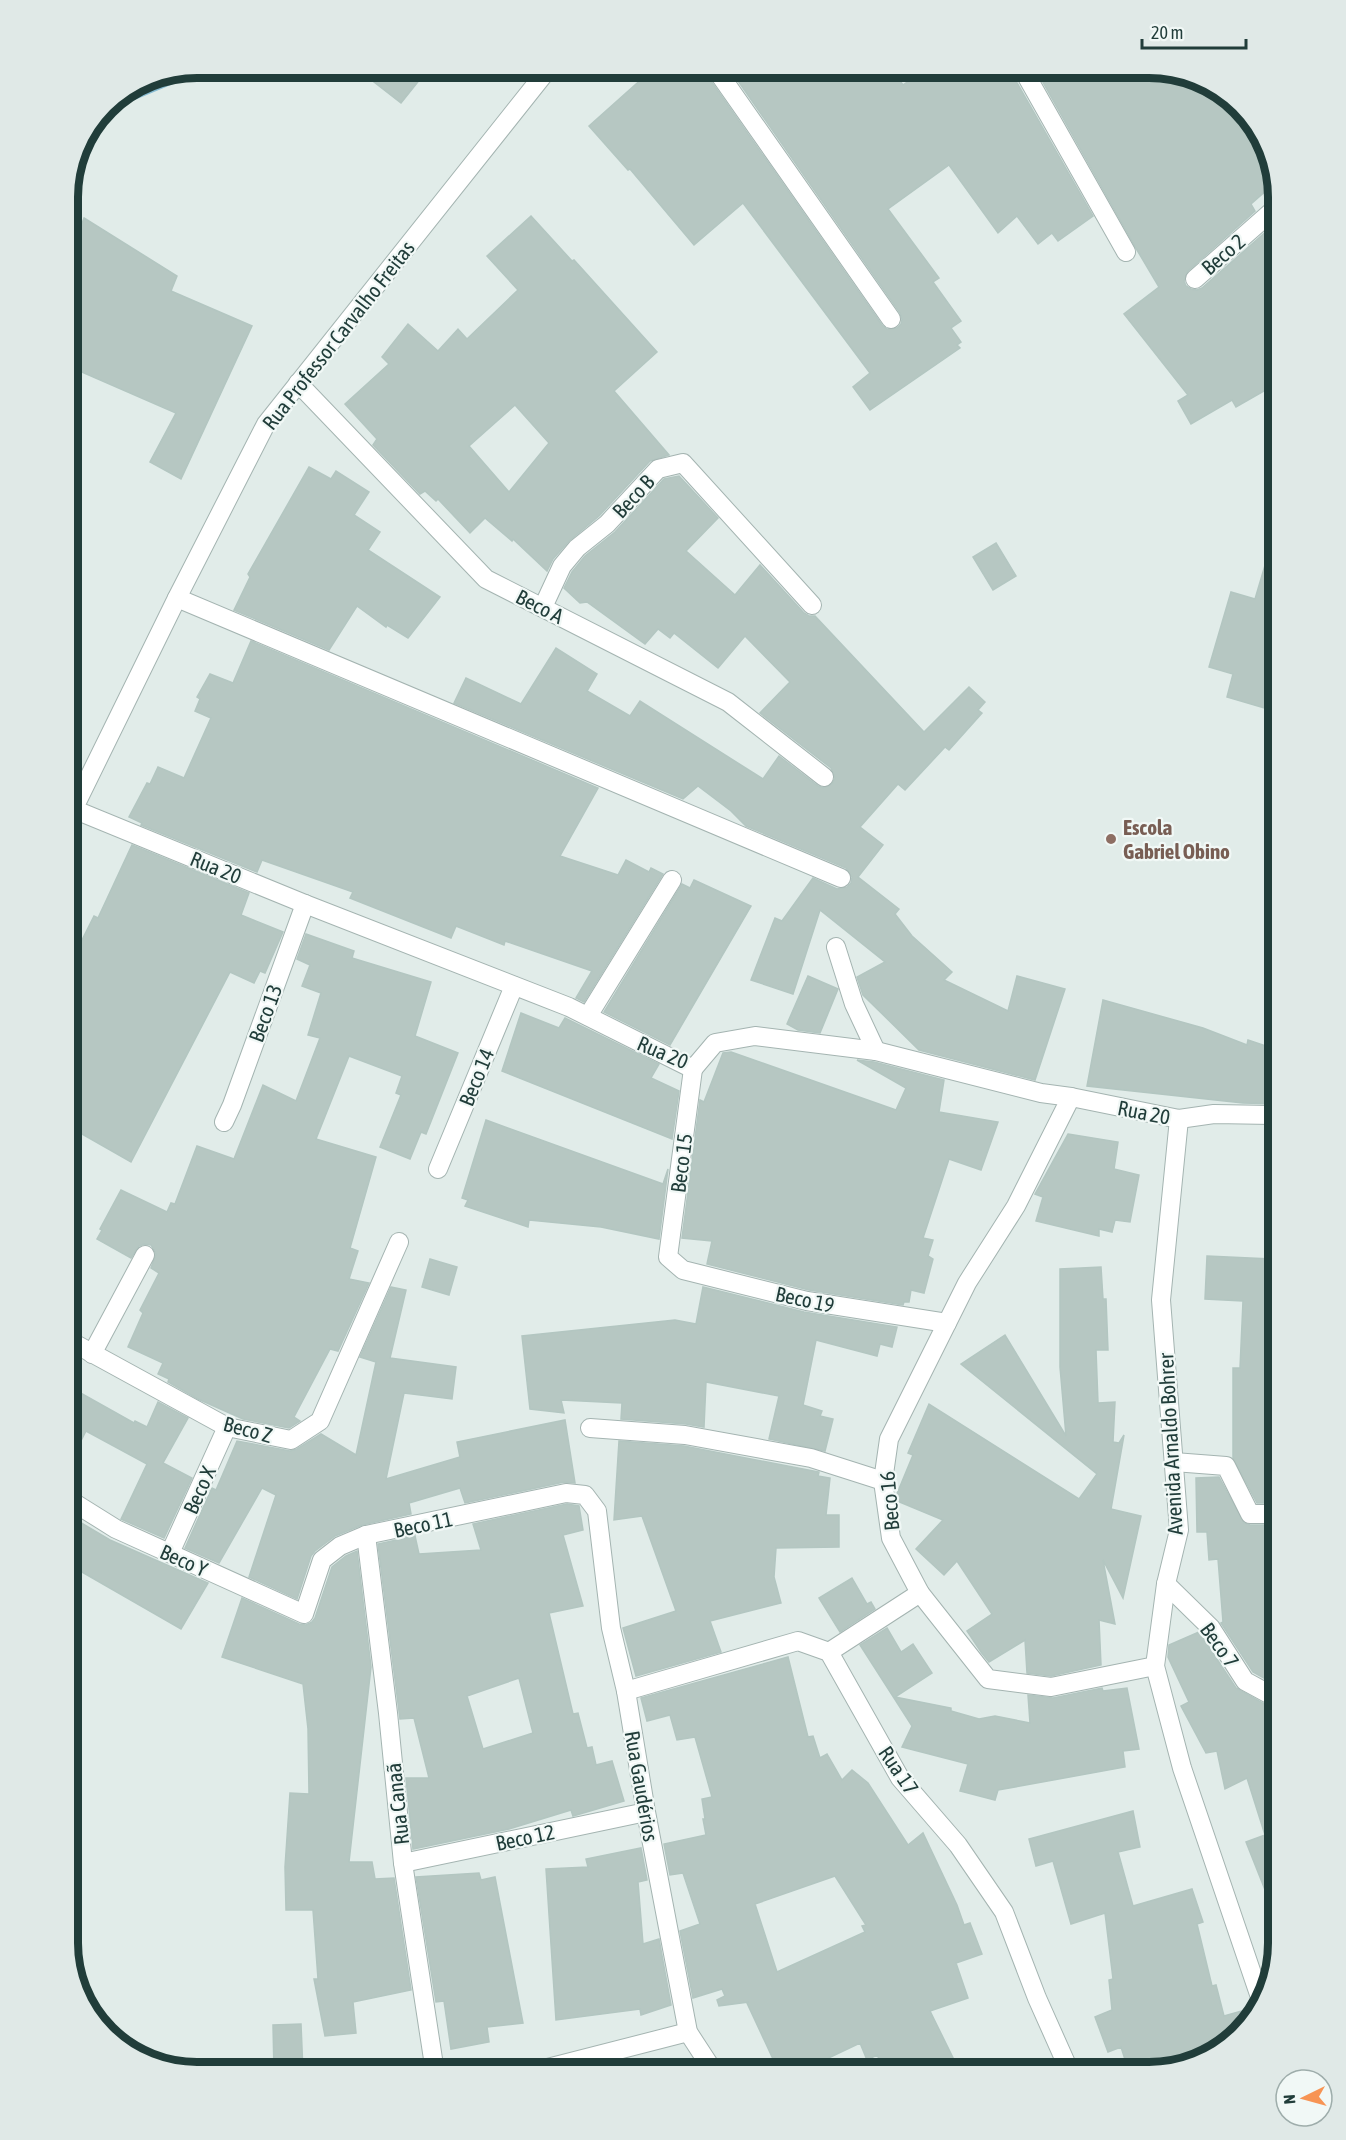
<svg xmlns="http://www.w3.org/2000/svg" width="1346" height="2140" font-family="'Asap Condensed',sans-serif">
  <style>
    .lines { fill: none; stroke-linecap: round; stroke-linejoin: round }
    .stream { stroke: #87bcd3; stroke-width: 10 }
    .building { fill: #b6c7c2; stroke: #b3c6c1; stroke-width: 1.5; fill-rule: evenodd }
    .minor-casing { stroke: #a4b4b1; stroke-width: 20 }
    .minor { stroke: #fff; stroke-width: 18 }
    .education-dot { fill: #8d6e63; stroke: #f1f8f6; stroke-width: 2 }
    .labels { text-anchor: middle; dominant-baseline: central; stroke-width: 4.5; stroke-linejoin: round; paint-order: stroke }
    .street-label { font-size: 21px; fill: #213d3a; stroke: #f1f8f6 }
    .education-label { font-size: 21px; font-weight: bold; fill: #785e54; stroke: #f1f8f6; text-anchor: start }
    .rim { fill: none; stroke: #213d3a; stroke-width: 8 }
  </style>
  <rect width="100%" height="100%" fill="#e1ece9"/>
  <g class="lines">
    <path class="stream" d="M105,107L199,68"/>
  </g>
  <g class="building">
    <path d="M356,68H429L401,103Z"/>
    <path d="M654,68H704L706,74L882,325L887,329L897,328L901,324L902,319L900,313L729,68H891L903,85L929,68H1011L1012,74L1093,216L1058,241L1052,233L1038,244L1017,216L998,233L949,165L888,209L939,278L933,282L961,321L951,328L961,342L957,345L960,348L870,410L853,387L870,373L743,203L694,245L630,169L628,170L589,126Z"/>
    <path d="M1035,68H1158L1221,89L1245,117L1239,122L1270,159L1275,183L1251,204L1255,211L1188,271L1184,281L1186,286L1191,289L1197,290L1202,288L1268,230L1278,246V383L1236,407L1232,400L1191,424L1178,401L1188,395L1124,314L1159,287L1137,250Z"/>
    <path d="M531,216L572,261L574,260L657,352L614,391L669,455L650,461L599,516L569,541L553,559L547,571L513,539L512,541L485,518L470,533L438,499L436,501L425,491L420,494L373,445L377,439L345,404L389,364L382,357L408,324L438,351L458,329L467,339L518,290L487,256ZM515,405L549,443L509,492L469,446Z"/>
    <path d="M84,218L177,276L171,291L252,326L181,479L150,462L176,413L68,366V260Z"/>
    <path d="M309,467L331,479L336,471L369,492L354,515L380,532L368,550L440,597L408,638L387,625L386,627L357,606L329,650L234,610L250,577L248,574Z"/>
    <path d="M679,476L718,518L686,551L735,595L760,565L804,613L809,616H815L924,732L969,687L985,702L978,710L982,713L949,750L945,747L905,790L898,784L860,827L883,845L858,877L899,909L895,914L912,936L952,972L944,980L1008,1011L1017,976L1065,989L1035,1080L919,1050L863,995L857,977L885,962L820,910L793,994L751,980L775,918L782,921L813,878L837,889L847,887L851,883L852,877L846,868L746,826L731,811L698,786L683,799L454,703L466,678L521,704L556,648L597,674L587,691L630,716L640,701L763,779L779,756L818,786L823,788L832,784L835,778L831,768L760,713L790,682L745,636L718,668L674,633L670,638L658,629L645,644L587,602L580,603L564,588L572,572L585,556L615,532L664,479Z"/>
    <path d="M996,543L1016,576L993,590L973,557Z"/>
    <path d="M1271,545L1278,546V712L1227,697L1233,674L1209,667L1231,592L1255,599Z"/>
    <path d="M251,641L598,788L560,856L618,875L626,860L649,872L651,868L663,874L584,1002L576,998L592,971L505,941L504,945L456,926L451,938L350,898L353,892L262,860L257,872L141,825L142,823L129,817L147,783L150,784L158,767L184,778L211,718L195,711L200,699L197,697L210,674L233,683Z"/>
    <path d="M132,845L249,893L241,915L283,932L265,973L260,971L254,983L230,972L131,1162L68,1126V968L94,916L98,918Z"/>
    <path d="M694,880L751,906L670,1045L604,1012L682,884L690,888Z"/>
    <path d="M306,934L354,951L352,958L431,982L415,1036L458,1053L426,1134L421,1132L410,1159L380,1147L401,1095L396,1093L402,1076L349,1056L316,1139L376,1157L350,1248L358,1251L349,1279L369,1283L338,1351L330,1349L294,1417L300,1421L289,1428L243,1419L198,1399L168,1382L169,1379L158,1374L163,1363L128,1347L143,1313L140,1310L159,1273L151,1268L156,1254L151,1245L144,1244L139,1246L131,1258L97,1239L102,1230L100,1229L121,1190L167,1212L171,1203L175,1204L197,1146L234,1159L263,1085L296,1101L320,1038L308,1035L321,993L302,986L310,965L297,959Z"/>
    <path d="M808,976L838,989L820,1033L798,1030L787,1024Z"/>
    <path d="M1103,1000L1203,1028L1247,1045L1248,1040L1278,1050V1104L1243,1103L1087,1086Z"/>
    <path d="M521,1013L559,1028L565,1018L659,1064L651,1078L679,1091L672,1139L502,1071Z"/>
    <path d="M731,1052L896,1110L906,1088L857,1060L874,1062L944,1080L939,1112L998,1122L981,1170L949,1159L923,1238L933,1240L928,1256L933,1259L924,1293L911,1290L909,1302H904L903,1305L809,1290L707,1264L712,1241L682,1238L700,1100L704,1102L723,1053Z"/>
    <path d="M486,1120L663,1184L668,1169L659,1239L601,1227L529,1220L528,1227L465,1206L468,1200L462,1198Z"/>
    <path d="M1068,1134L1118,1142L1114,1169L1139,1175L1130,1222L1115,1220L1112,1232L1099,1229V1236L1036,1221L1043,1197L1035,1194Z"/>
    <path d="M1207,1256L1273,1259L1271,1308L1278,1309V1503H1257L1233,1458V1368H1240L1243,1301L1205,1299Z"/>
    <path d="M430,1259L457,1267L449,1295L422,1287Z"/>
    <path d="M1101,1267L1103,1299H1106L1108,1350H1096L1098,1403L1115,1402L1113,1442L1119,1443L1124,1435L1111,1509L1141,1516L1123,1598L1103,1560L1115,1624L1099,1620L1101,1665L1051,1676L1027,1673L1025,1640L989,1662L981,1652L967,1631L992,1614L957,1561L944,1575L916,1549L943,1520L897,1501L896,1496L913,1455L908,1453L929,1404L1079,1499L1097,1474L961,1364L1005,1335L1066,1436L1060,1367V1269Z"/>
    <path d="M391,1287L406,1290L390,1358L456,1367L452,1399L404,1393L386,1479L460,1457L457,1442L565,1420L575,1483L564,1482L465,1503L460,1488L409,1503L411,1514L362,1525L335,1536L315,1551L311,1556L297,1599L249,1577L276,1495L262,1488L219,1563L185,1548L212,1488L216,1490L237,1441L290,1451L297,1449L321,1434L356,1455L376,1362L360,1357Z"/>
    <path d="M703,1287L804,1312L897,1327L892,1347L880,1344L877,1356L816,1340L803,1405L822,1411L820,1416L833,1419L825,1451L769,1439L779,1396L706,1382L704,1427L686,1424L621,1419L622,1403L561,1400L564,1413L530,1409L522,1336L675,1320L696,1324Z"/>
    <path d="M68,1386L134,1423L135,1421L147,1427L158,1402L188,1418L163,1463L192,1478L164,1538L121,1519L147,1464L86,1431L68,1466Z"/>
    <path d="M619,1441L684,1446L819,1472L818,1476L830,1478L826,1515H839V1547L776,1548L774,1577L781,1603L710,1621L721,1652L636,1676L623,1628L676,1611L642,1516L614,1520Z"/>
    <path d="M1219,1477L1244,1523L1250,1525H1269L1278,1616V1686L1253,1672L1221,1623L1223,1622L1218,1559L1209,1560L1207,1532H1197L1196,1478Z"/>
    <path d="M567,1504L579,1506L583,1530L563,1535L583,1606L549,1613L573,1714L578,1713L587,1748L592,1747L596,1765L612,1761L624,1801L573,1816L571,1810L509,1829L413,1849L406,1778H429L414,1718L400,1719L378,1544L415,1536L419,1554L481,1550L473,1524ZM519,1678L533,1733L483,1749L467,1696Z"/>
    <path d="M68,1515L110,1540L208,1583L181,1629L68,1564Z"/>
    <path d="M357,1551L371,1667L349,1862H372L375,1879L394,1878L411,1990L353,2002L356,2033L325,2036L314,1979H318L313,1910H286L285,1867L290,1793L309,1794L308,1729L303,1684L222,1657L242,1598L299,1624L306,1625L312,1622L315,1618L332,1567L346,1556Z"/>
    <path d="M852,1578L867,1604L871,1602L875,1609L840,1632L819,1598Z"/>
    <path d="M887,1628L901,1652L913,1644L932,1673L895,1697L951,1708V1711L979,1719L995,1716L1030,1723L1028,1695L1053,1698L1102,1688L1103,1691L1127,1688L1139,1749L1123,1751L1125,1767L998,1790L995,1800L960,1791L968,1764L902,1747L912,1726L860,1645Z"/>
    <path d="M1199,1632L1236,1688L1273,1709L1278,1710V1760L1270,1765L1278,1780V1919L1277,1920L1246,1842L1265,1835L1247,1778L1225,1789L1217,1751L1206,1753L1181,1706L1189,1702L1168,1657L1169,1645Z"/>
    <path d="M788,1657L808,1737L813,1736L820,1758L827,1754L842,1780L852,1770L868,1783L908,1845L923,1833L957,1905L964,1925L970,1923L982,1954L956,1963L968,1998L930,2011L960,2072H886L877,2055L867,2060L860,2043L799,2072H782L775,2058L773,2059L747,2003L749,2002L719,2006L717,2000L725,1996L722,1989L693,1998L680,1931L700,1924L683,1873L670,1875L664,1844L706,1835L703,1819H705L702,1799L712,1797L695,1737L677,1740L670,1715L647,1721L641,1698ZM835,1876L866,1925L862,1926L865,1932L777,1972L755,1904Z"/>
    <path d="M1133,1811L1140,1847L1118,1852L1133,1906L1192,1889L1203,1922L1197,1924L1212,1986L1216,1985L1224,2016L1252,2008L1256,2012L1207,2059L1149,2073L1129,2072L1121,2047L1108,2052L1095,2017L1112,2010L1109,1980L1113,1979L1105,1913L1071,1924L1053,1861L1036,1866L1029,1839Z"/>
    <path d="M641,1848L647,1880L638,1882L643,1944L659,1939L671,2005L641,2015L640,2009L556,2020L546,1869L588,1867L586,1859Z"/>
    <path d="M479,1873L481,1880L495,1877L523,2023L487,2027L489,2042L451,2049L444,2001L436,2002L416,1877Z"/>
    <path d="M301,2024L303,2072H274L273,2025Z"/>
  </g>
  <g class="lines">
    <g class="minor-casing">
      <g id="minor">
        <path d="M715,68L891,319"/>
        <path d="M1022,68L1126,252"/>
        <path d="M1195,279L1278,206"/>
        <path d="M298,383L486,579L728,702L824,777"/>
        <path d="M177,598L841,878"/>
        <path d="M543,607L562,566L577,548L607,524L658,469L683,463L812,605"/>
        <path d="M73,809L305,904L569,1007L693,1069L715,1043L755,1036L876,1051L1041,1093L1071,1097L1179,1119L1214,1114L1278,1115"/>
        <path d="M69,818L177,598L266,424L549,68"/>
        <path d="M836,947L854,1004L876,1051"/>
        <path d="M588,1016L672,880"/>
        <path d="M693,1069L668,1257L683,1270L807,1301L947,1323"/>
        <path d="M1071,1097L1016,1206L967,1283L889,1439L883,1481L891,1538L920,1593L988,1679L1051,1687L1155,1666"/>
        <path d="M1179,1119L1161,1300L1179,1530L1166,1584L1155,1666L1182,1768L1262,2003"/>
        <path d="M224,1122L232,1105L305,904"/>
        <path d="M438,1169L514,986"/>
        <path d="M68,1340L227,1427L291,1440L320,1421L399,1242"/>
        <path d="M92,1354L145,1255"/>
        <path d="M590,1428L685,1435L811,1458L883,1481"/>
        <path d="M1174,1462L1226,1466L1250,1514H1278"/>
        <path d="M68,1499L116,1529L304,1614L322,1560L340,1546L366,1535L566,1493L585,1495L597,1511L611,1628L626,1691L646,1812L688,2032L714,2072"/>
        <path d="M366,1535L388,1713L403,1863L435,2072"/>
        <path d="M170,1553L227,1427"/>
        <path d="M1166,1584L1211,1628L1245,1681L1278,1699"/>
        <path d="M829,1652L920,1593"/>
        <path d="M626,1691L798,1641L829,1652L900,1778L958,1845L1004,1912L1037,1998L1070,2072"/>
        <path d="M403,1863L646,1812"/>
        <path d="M532,2072L688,2032"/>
      </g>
    </g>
    <use href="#minor" class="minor"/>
  </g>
  <circle class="education-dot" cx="1111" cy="839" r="6"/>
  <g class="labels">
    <g class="street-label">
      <text transform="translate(1223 254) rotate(-41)">Beco 2</text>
      <text transform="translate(338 335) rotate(-52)">Rua Professor Carvalho Freitas</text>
      <text transform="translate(633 496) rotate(-47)">Beco B</text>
      <text transform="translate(540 606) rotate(27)">Beco A</text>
      <text transform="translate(216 867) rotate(22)">Rua 20</text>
      <text transform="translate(265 1013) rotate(-70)">Beco 13</text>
      <text transform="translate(663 1052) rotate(23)">Rua 20</text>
      <text transform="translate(476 1077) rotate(-68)">Beco 14</text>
      <text transform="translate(1144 1112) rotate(11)">Rua 20</text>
      <text transform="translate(681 1163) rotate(-83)">Beco 15</text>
      <text transform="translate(805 1299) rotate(12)">Beco 19</text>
      <text transform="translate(248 1429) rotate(15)">Beco Z</text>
      <text transform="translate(1170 1444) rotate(-93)">Avenida Arnaldo Bohrer</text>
      <text transform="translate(199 1490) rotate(-66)">Beco X</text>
      <text transform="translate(889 1501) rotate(-95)">Beco 16</text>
      <text transform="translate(423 1524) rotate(-12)">Beco 11</text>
      <text transform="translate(184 1560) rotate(24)">Beco Y</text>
      <text transform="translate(1220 1645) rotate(54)">Beco 7</text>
      <text transform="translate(899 1770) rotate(56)">Rua 17</text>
      <text transform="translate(642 1786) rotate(80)">Rua Gaudérios</text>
      <text transform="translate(397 1804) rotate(-96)">Rua Canaã</text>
      <text transform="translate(525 1837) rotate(-12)">Beco 12</text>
    </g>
    <g class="education-label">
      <text x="1123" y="827">Escola<tspan x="1123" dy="24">Gabriel Obino</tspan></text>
    </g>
  </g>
  <path d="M0 0H1346V2140H0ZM197 78H1149A119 119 0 0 1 1268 197V1943A119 119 0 0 1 1149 2062H197A119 119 0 0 1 78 1943V197A119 119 0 0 1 197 78Z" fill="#e0e9e7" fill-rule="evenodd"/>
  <path class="rim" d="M197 78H1149A119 119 0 0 1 1268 197V1943A119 119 0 0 1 1149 2062H197A119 119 0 0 1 78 1943V197A119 119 0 0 1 197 78Z"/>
  <g transform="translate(1304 2098) rotate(265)"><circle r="28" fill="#f1f8f6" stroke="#9eadab" stroke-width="1.5"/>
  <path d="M0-4.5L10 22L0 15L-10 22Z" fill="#f79454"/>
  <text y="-9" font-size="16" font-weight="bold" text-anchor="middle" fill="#213d3a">N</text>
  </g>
  <path d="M1142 39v9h104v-9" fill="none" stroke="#213d3a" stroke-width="3"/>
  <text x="1151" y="39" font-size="18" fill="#213d3a" stroke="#f1f8f6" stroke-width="4.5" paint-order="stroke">20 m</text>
</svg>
